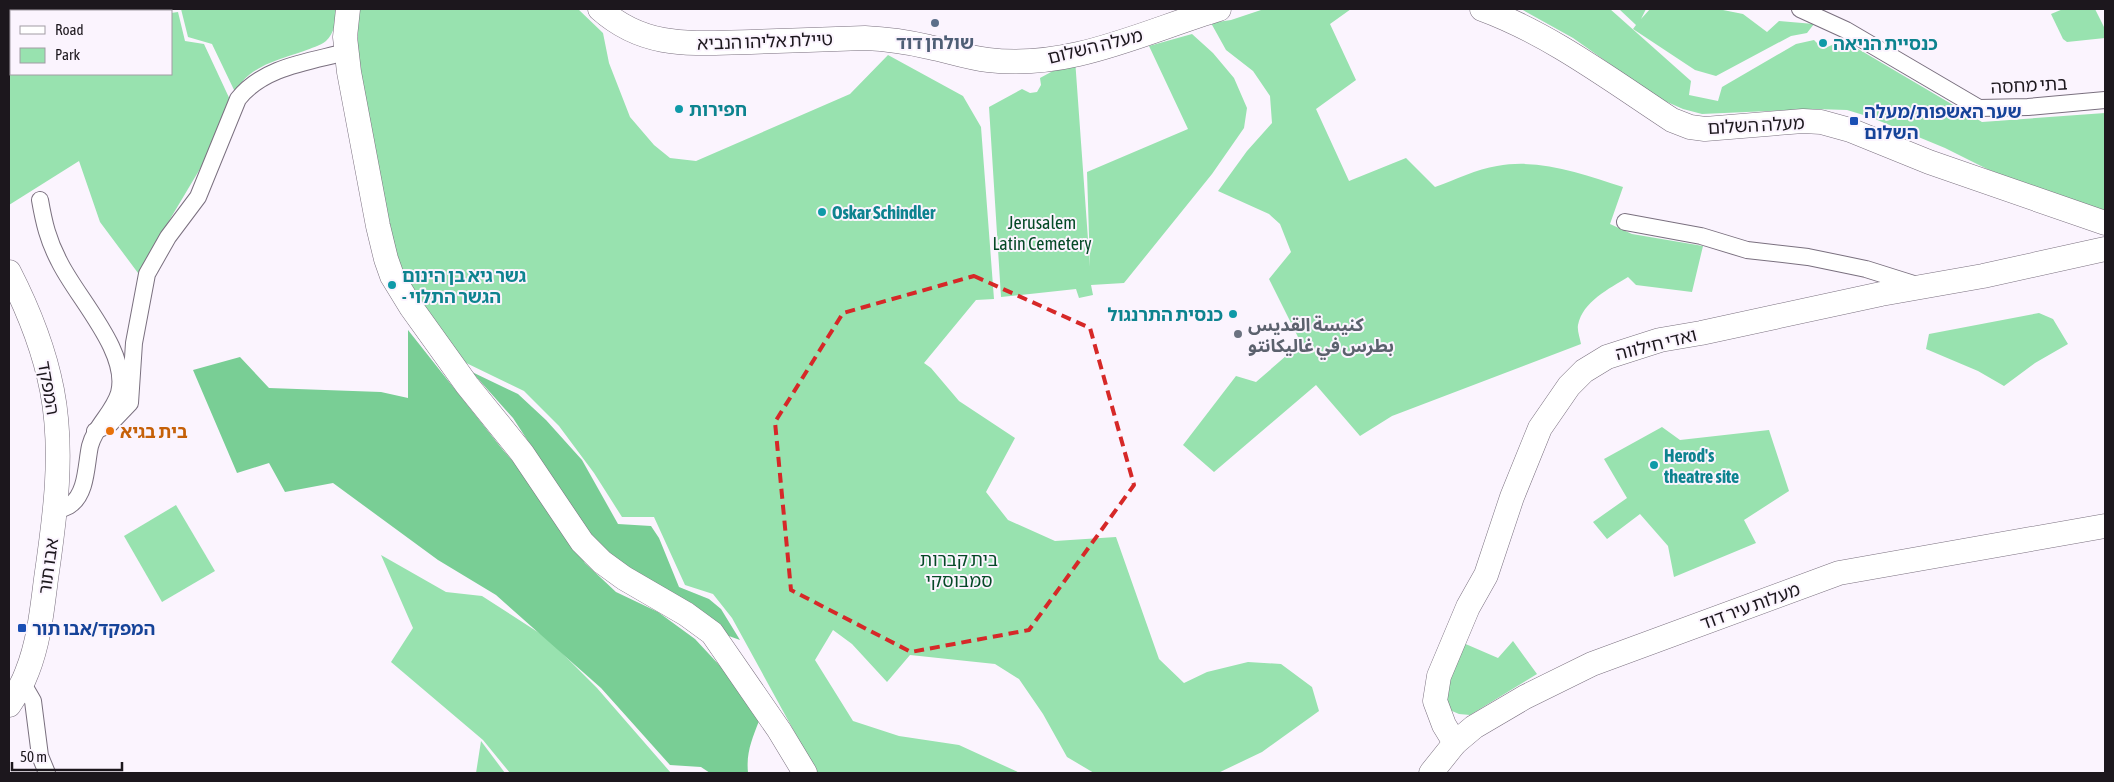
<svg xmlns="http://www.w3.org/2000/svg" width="2114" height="782" font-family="'Asap Condensed','Noto Sans Arabic','Noto Sans Hebrew',sans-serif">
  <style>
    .green { fill: #98e2af }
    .forest { fill: #79ce95 }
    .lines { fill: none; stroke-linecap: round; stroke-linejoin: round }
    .street-casing { stroke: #7a707f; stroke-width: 18 }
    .secondary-casing { stroke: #7a707f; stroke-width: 25 }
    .street { stroke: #fff; stroke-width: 16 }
    .secondary { stroke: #fff; stroke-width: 24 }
    .marked { fill: none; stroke: #d62828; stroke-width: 4; stroke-dasharray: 10 6; stroke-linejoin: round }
    .service-dot { fill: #5c6f8a; stroke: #fbf4fe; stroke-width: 2 }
    .culture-dot { fill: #0f9aa8; stroke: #fbf4fe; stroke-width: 2 }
    .transit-dot { fill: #1a4fb4; stroke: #fbf4fe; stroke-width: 2 }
    .worship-dot { fill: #6b7280; stroke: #fbf4fe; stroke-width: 2 }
    .food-dot { fill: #e8710a; stroke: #fbf4fe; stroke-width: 2 }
    .labels { text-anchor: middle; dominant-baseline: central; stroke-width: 4; stroke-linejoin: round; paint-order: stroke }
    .street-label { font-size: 18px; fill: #1c171d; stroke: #fbf4fe }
    .service-label { font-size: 18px; font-weight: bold; fill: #4e5e75; stroke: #fbf4fe }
    .culture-label { font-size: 18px; font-weight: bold; fill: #0d838f; stroke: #fbf4fe; text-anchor: start }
    .transit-label { font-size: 18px; font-weight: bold; fill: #164399; stroke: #fbf4fe; text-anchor: start }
    .park-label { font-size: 18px; fill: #054926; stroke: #fbf4fe }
    .worship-label { font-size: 18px; font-weight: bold; fill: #5b616d; stroke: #fbf4fe; text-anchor: start }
    .food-label { font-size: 18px; font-weight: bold; fill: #c56008; stroke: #fbf4fe; text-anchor: start }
  </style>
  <rect width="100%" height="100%" fill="#fbf4fe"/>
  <g class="green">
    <path d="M9,9H68V11H11V74H171V13L178,12L185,41L204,44L232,104L210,152L138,273L100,222L79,161L9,205Z"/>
    <path d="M181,9H337C337,19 334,34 326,41C320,46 311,48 304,51C278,60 249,66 235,92L212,44L188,37Z"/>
    <path d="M358,9H578L603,33L609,63L630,117L654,145L670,158L696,161L850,94L888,55L963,96L981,127L994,299L976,300L924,363L931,368L959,401L1015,438L986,492L1008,520L1055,541L1116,537L1159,659L1184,683L1207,672L1248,662L1281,664L1312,687L1319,711L1262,752L1218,773H1094L1067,757L1043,714L1019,679L995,664L910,655L887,682L852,644L833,630L815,660L853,721L899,736L959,745L1020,773H817L732,618L713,594L685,585L654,517H622L594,473L559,426L524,391L460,360L420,301L402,269L385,221L358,76Z"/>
    <path d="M1264,9H1351L1330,24L1356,80L1316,109L1349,181L1406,158L1435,187C1455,180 1477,169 1497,166C1540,158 1583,174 1623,187L1610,224L1632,234L1703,246L1692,292L1636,285L1628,277C1609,289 1583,301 1578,325C1577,331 1580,338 1581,344L1392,416L1360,436L1316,385L1214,472L1183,445L1236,376L1256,382L1301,343L1269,279L1291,252L1280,224L1269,214L1218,191L1247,151L1272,123L1270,96L1253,71L1226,50L1211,23L1231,20Z"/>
    <path d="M1521,9H1610L1691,81L1689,95L1718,101L1722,87L1796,44L1814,40L1823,49L1843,40L1982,122L2105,113V216L1987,169L1945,148L1870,117L1847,110L1815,109L1702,114L1683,109L1658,98L1573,38Z"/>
    <path d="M1619,9H1646L1641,19L1650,9H1718L1743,14L1767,32L1779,21L1814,24L1807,33L1791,36L1716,76L1695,70L1633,29L1636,25Z"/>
    <path d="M2063,9H2095L2105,29V38L2067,42L2063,39L2051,14Z"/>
    <path d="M1192,34L1213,53L1234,78L1247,108L1244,128L1212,174L1124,283L1091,285L1093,295L1079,298L1076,289L1001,297L989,107L1022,89L1030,93L1037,92L1041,85L1040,78L1075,59L1090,267L1087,172L1188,129L1149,46Z"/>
    <path d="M2039,313L2053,319L2068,344L2035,363L2004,386L1978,371L1926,349L1929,334Z"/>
    <path d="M1662,427L1680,440L1769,430L1789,491L1744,520L1756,543L1674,577L1668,546L1640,514L1607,539L1593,522L1627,498L1604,459Z"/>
    <path d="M176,505L215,571L162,602L124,536Z"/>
    <path d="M381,555L446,592L482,596L547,638L597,688L671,773H683H510L483,740L391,662L413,628Z"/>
    <path d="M1513,641L1537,674L1470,715L1459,714L1452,711L1446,702L1443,678L1461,642L1498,658Z"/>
    <path d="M481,741L505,773H476Z"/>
  </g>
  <g class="forest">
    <path d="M408,330L503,450L541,493L585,563L616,592L658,612L695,639L722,668L759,721C752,739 746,753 748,773H710L701,767L670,765L601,688L496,595L438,560L333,483L285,492L269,463L237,473L193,370L240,357L269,388L381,392L408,398Z"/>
    <path d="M472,372L518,394L546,420L582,460L618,524L651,526L659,538L679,587L709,599L721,609L740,640L726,635L611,558L589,535L513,418Z"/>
  </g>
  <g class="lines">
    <g class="street-casing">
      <g id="street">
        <path d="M1800,9L1846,30L1979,108L2028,107L2105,100"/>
        <path d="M40,200C44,223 48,240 59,261C76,297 130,352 119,393C113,413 95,426 90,446C86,464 87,494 70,505C66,508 60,509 55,511"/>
        <path d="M1625,222L1701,236L1747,250L1808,257L1866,269L1920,286"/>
        <path d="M95,431L109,425L130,403L134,343L147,274L168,237L198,197L238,99C263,67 308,62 346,52"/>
        <path d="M22,682L33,701L40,756L47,773"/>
      </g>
    </g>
    <g class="secondary-casing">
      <g id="secondary">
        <path d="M348,9L345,37L349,72L378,226L386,259L392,276L411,307L467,385L522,453L582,542L602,562L624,578L686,614L712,633L779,730L805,773"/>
        <path d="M600,9C646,50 694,43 751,42C789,41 827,39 865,38C887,39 908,42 929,47C949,51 968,58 988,60C1070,70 1143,32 1219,9"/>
        <path d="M1482,9C1550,34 1611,80 1672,120L1690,127L1705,129L1803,121L1821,122L1850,130L1929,162L2105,223"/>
        <path d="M9,272C28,309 44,349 52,390C64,452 55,517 46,579C42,610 39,642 27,672C23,683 16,695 9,705"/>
        <path d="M1455,743L1444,725L1435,701L1439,676L1468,607L1486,575L1512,497L1540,428L1569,386L1584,371L1607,357L1660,340L1701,333L1881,294L1983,276L2105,249"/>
        <path d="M1431,773L1455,743L1474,727L1525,697L1592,664L1839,573L2105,526"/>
      </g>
    </g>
    <use href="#street" class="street"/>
    <use href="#secondary" class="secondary"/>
  </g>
  <path class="marked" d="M974,276L1090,328L1134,485L1029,630L911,652L791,590L775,422L843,313Z"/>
  <circle class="service-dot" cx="935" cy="23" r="5"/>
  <g class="culture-dot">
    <circle cx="1823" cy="43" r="5"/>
    <circle cx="679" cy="109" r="5"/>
    <circle cx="822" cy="212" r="5"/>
    <circle cx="392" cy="285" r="5"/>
    <circle cx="1233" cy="314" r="5"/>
    <circle cx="1654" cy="465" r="5"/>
  </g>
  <g class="transit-dot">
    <rect x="1849" y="116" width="10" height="10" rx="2.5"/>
    <rect x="17" y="623" width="10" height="10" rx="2.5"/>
  </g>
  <circle class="worship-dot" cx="1238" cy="334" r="5"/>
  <circle class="food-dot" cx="110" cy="431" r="5"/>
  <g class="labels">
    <g class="street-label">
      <text transform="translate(765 41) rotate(-2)">טיילת אליהו הנביא</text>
      <text transform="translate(1095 46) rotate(-14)">מעלה השלום</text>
      <text transform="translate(2029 85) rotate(-3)">בתי מחסה</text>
      <text transform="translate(1756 125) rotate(-3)">מעלה השלום</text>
      <text transform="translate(1656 344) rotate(-14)">ואדי חילווה</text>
      <text transform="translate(49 388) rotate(80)">המפקד</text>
      <text transform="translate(48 566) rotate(-82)">אבו תור</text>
      <text transform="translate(1750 606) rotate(-20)">מעלות עיר דוד</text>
    </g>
    <g class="service-label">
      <text x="935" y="42">שולחן דוד</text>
    </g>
    <g class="culture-label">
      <text x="1833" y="43">כנסיית הניאה</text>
      <text x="689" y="109">חפירות</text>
      <text x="832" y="212">Oskar Schindler</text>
      <text x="402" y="275">גשר גיא בן הינום<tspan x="402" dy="21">- הגשר התלוי</tspan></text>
      <text x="1223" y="314" text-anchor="end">כנסית התרנגול</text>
      <text x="1664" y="455">Herod's<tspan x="1664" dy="21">theatre site</tspan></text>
    </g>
    <g class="transit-label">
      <text x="1864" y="111">שער האשפות/מעלה<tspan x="1864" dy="21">השלום</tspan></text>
      <text x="32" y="628">המפקד/אבו תור</text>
    </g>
    <g class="park-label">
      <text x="1042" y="222">Jerusalem<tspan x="1042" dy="21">Latin Cemetery</tspan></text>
      <text x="959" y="559">בית קברות<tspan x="959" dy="21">סמבוסקי</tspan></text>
    </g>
    <g class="worship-label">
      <text x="1248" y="324">كنيسة القديس<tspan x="1248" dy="21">بطرس في غاليكانتو</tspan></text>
    </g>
    <g class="food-label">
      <text x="120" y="431">בית בגיא</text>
    </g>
  </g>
  <rect width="2114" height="782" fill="none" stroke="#1c171d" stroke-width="20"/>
  <rect x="10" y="10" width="162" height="65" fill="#fbf4fe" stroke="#a29ca4"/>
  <rect x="20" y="26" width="25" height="8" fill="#ffffff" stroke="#a29ca4"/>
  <text x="55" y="35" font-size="15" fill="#1c171d">Road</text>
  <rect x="20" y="48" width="25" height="15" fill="#98e2af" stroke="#a29ca4"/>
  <text x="55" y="60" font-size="15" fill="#1c171d">Park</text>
  <path d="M12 762v8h110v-8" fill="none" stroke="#1c171d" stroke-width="2.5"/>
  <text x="20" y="762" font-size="15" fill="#1c171d" stroke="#fbf4fe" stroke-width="4" paint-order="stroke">50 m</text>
</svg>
